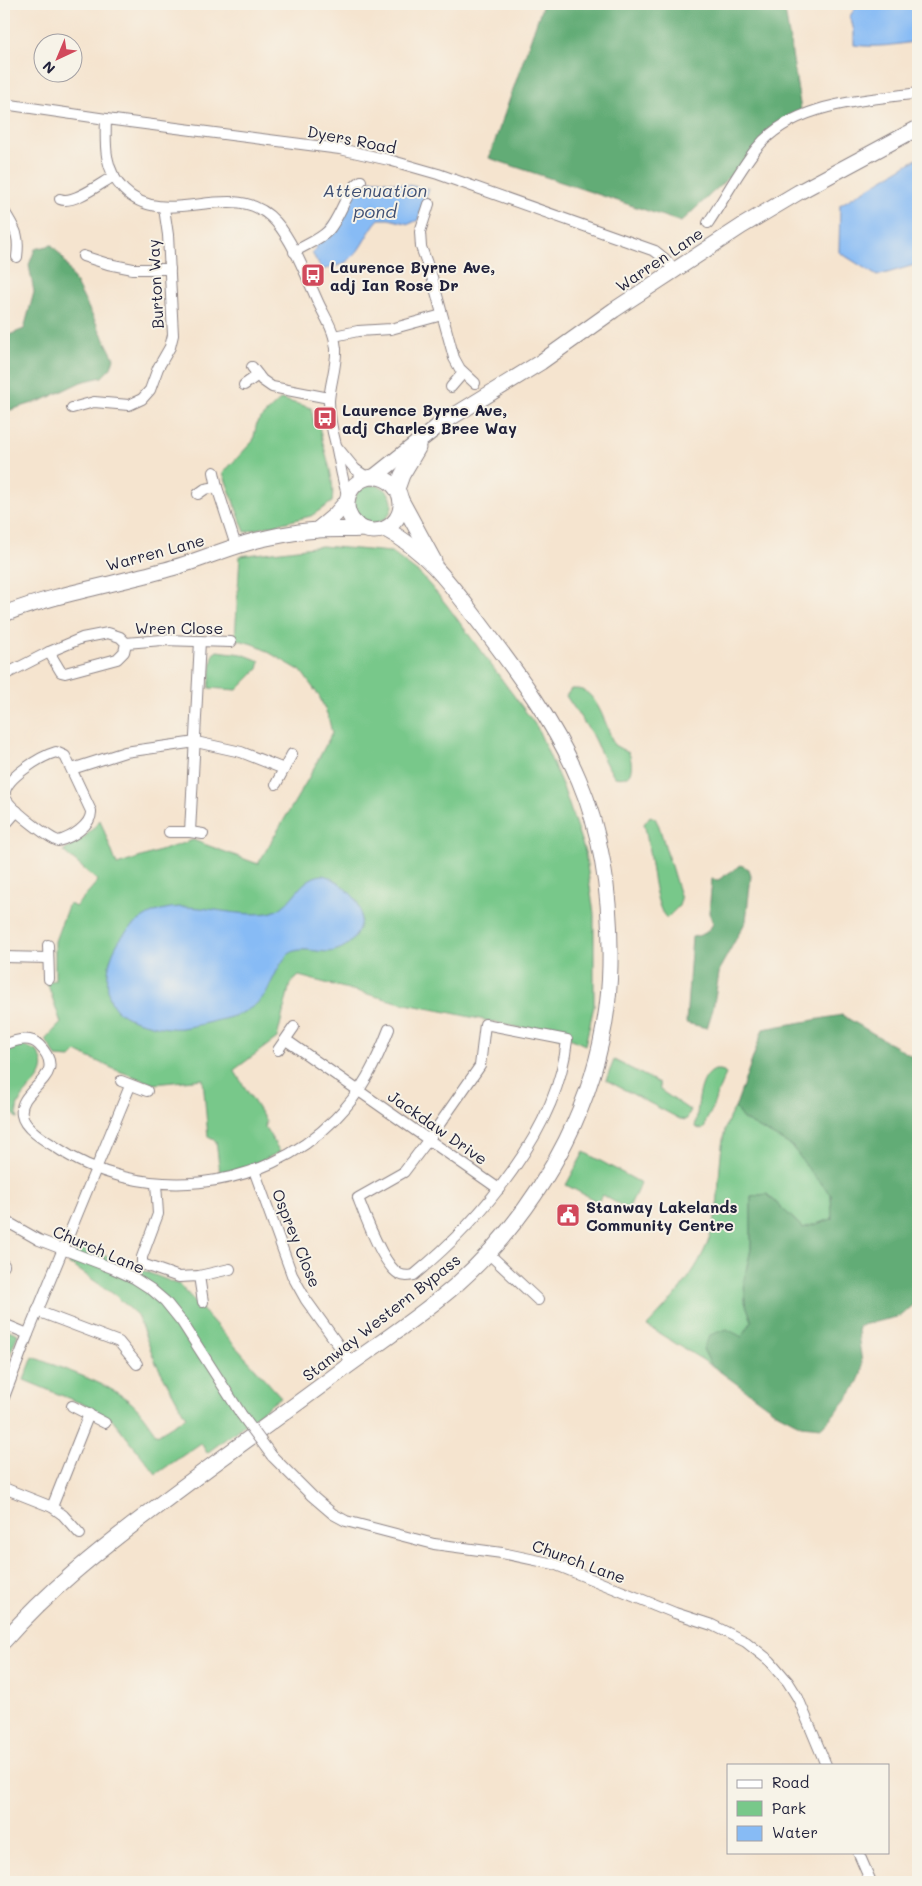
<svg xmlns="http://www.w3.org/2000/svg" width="922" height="1886" font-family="Mali,sans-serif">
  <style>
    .green { fill: #78c88a; stroke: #4d7562 }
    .forest { fill: #62ac76; stroke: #426758 }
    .water { fill: #87bbf5; stroke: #546e98 }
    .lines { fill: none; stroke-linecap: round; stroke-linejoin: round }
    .street-casing { stroke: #8c8385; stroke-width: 12 }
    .secondary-casing { stroke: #8c8385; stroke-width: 17 }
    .street { stroke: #fff; stroke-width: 10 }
    .secondary { stroke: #fff; stroke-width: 15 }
    .street-bridge-casing { stroke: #8c8385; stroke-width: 12; stroke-linecap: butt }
    .street-bridge { stroke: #fff; stroke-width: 10 }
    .labels { text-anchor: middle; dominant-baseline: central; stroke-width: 4; stroke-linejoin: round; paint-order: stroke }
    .street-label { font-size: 16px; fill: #22223b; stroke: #f7f3e8 }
    .poi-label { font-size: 16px; font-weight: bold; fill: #22223b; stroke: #f7f3e8; text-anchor: start }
    .water-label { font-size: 18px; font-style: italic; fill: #405073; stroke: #f7f3e8 }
  </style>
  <rect width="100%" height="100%" fill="#f7f3e8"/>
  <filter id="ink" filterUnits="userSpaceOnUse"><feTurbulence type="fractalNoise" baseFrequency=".02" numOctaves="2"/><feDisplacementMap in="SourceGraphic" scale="10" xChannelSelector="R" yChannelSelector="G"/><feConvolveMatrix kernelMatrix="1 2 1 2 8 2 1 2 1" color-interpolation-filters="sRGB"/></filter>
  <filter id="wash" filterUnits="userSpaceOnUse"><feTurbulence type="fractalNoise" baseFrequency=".0096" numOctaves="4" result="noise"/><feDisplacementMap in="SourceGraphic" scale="20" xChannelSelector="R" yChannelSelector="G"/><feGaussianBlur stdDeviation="1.12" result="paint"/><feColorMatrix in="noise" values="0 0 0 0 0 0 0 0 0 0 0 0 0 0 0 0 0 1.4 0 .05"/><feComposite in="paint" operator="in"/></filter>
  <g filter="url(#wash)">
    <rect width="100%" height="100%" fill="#f5e4cf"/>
    <g class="green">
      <path d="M281,399L311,408L314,424L319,425C323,450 336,477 332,502L311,516L245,532L223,473L253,441L257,422Z"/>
      <circle cx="373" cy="504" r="19"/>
      <path d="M322,546L391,552L421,575L446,604L537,727L563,787L585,852L594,914V1006L585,1045L572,1039L452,1013L401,1003L299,976L290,984L277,1038L234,1070L266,1121L265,1127L280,1152L252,1165L220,1174L216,1141L208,1137L203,1079L154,1084L116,1070L77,1052L71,1058L56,1057L51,1048L45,1040L61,1023L47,982L55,980V941L69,903L75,907L98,881L63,851C78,844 90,833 100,820L117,865L193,840L258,864L308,779L332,733L328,716L319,696L301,671L256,645L235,639L240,556Z"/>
      <path d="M217,651L242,654L260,661L258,669L237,690L209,688L213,654Z"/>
      <path d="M571,689C575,689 580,689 583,690C599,698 608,730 614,745L629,753C633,765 634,781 615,777L606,764L591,733L566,696Z"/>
      <path d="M650,816L655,818L659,826L681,899L679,906L667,918C653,910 650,842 644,824Z"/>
      <path d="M22,1045L37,1051C54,1076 28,1084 19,1103C16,1108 17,1114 18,1119L4,1103V1050Z"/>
      <path d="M614,1060L659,1083L660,1090L691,1111L686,1120L680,1119L606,1080Z"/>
      <path d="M715,1070H721L726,1074C720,1086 716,1097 712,1109C710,1116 705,1119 705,1127L702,1130L695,1127C699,1109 697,1077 715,1070Z"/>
      <path d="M735,1108L743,1119L792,1146L831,1194L832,1219L803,1228L767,1194L751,1196V1249L744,1280L745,1302L752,1321L742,1337L703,1349L711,1365L647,1326C678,1295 709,1258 716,1213C721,1184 717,1130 735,1108Z"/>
      <path d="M584,1152L641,1183L628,1209L602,1195L598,1202L566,1185Z"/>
      <path d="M77,1245L180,1285L281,1397L207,1453L201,1443L156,1474L113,1420L85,1405L24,1380L33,1357C62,1369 103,1381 128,1400C140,1409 148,1423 157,1435L186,1417L156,1363L137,1315L115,1295L73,1266L69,1265Z"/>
      <path d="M4,1328L18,1334L6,1363H4Z"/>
    </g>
    <g class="forest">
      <path d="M543,4H784L801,110L681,222L489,158Z"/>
      <path d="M52,245L63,258L114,358L111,368L102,377L81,382L43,400L4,412V348L9,335L24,329L34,292L29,265L35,249Z"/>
      <path d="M741,865L749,869L751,876L746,921L720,968L713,1009L707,1028L686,1023L692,937C703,935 709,933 713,923L709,913L712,879L718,880Z"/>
      <path d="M842,1015L918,1060V1301L901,1316L858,1326C858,1341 861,1351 862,1365C863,1386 835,1413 822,1427L801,1425L774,1411L711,1365L703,1349L710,1335L727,1329L742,1337L752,1321L745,1302L744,1280L751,1249V1196L767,1194L803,1228L832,1219L831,1194L812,1174L792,1146L743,1119L735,1108L763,1029Z"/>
    </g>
    <g class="water">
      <path d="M858,4H918V41C896,45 876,48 854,45V31L850,16Z"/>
      <path d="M918,158V264L877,276L839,252L840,205Z"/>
      <path d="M371,180H380L429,189L418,220L409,224L389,219H379C368,230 363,248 351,258C343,266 331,267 322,270L312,253L317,249L315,245C331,224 348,192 371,180Z"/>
      <path d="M322,875C334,877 341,885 350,893C369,910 362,942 337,950C323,956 302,944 289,954C281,961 276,973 271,983C262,1006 242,1015 219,1020C207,1023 194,1026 182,1028C171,1029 159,1027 148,1024C117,1017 105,1006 108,973C110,951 122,932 140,920C180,892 224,919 268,913C293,909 297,878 322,875Z"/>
    </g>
  </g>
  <g filter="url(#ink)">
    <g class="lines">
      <g class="street-casing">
        <g id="street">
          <path d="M4,104L106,119L340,149L389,160L438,174L655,251L665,259L674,270"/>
          <path d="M106,119C105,145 104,170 124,190C167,233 234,174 276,222C293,241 307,278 318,302C323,313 331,325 334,337C335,340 335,344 336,348C337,366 330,383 329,401C329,417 332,430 336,445C340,463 342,480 348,497"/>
          <path d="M60,199C73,205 101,183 114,176"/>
          <path d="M429,204L420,232L421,247L432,277L454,358L460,369L475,383"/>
          <path d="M4,211C15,230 20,234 17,257"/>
          <path d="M708,223C724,199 738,172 756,149C793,102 864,101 918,93"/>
          <path d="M294,252C305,245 319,240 328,231C342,215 344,193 361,181"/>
          <path d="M83,256L108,264L133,269H170"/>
          <path d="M334,336L358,331L391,329L442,315"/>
          <path d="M252,367L262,380L272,387L329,398"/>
          <path d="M244,385L258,375"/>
          <path d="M451,387L463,373"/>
          <path d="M72,408L94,402L129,405L142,399L150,390L158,368L170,347L173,335L168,235L164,208"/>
          <path d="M337,447L355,469L368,478"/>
          <path d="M214,472L217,487L236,546"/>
          <path d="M198,494L205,489L217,487"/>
          <path d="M108,633L120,637L126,643L124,652L117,659L65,673L61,672L49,652L82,638Z"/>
          <path d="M126,643L162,640L231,642"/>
          <path d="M4,675L49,652"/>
          <path d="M56,752L65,756L91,811C92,825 71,838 58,841C48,837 7,807 5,796C2,779 42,756 56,752Z"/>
          <path d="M72,769L125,752L196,742L241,752L284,769"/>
          <path d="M276,784L292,754"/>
          <path d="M4,826L17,811"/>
          <path d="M169,832H190L203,834"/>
          <path d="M190,832L200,641"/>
          <path d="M48,945L49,979"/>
          <path d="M4,957L48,958"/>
          <path d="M485,1024L567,1040C558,1130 482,1219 414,1275C409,1276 405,1277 399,1274C383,1265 365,1216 358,1198L404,1172L429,1139L480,1066Z"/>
          <path d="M286,1040L499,1189"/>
          <path d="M4,1045C14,1041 29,1035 39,1045C72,1078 17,1087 22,1115C24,1128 44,1140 54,1146C140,1205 262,1193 335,1119C362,1092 376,1063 389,1029"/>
          <path d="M278,1050L294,1027"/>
          <path d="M121,1081L147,1091"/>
          <path d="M254,1170L292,1275L306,1300L352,1364"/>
          <path d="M156,1183L158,1214L142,1257V1264L179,1277L199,1276L230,1269"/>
          <path d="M4,1220L39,1240L112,1268L134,1278L151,1289L165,1301L182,1322L241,1414"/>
          <path d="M488,1253L538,1300"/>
          <path d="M4,1266V1265"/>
          <path d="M199,1276L203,1302"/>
          <path d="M37,1311L119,1342L137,1364"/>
          <path d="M4,1324L28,1334"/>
          <path d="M4,1397L28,1334L130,1086"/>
          <path d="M72,1406L105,1423"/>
          <path d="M272,1456L312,1496L333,1514L346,1521L434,1544L502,1553L554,1564L675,1613L712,1625L746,1642L770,1661L788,1682L798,1698L826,1765"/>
          <path d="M4,1488L52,1507L63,1515L80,1534"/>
          <path d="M52,1507L89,1414"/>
          <path d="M858,1852L871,1882"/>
        </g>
      </g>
      <g class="secondary-casing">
        <g id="secondary">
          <circle cx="374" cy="504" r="27"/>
          <path d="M374,477L442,423L541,362L614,310L742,226L799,192L918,128"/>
          <path d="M397,489L402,475L418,448"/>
          <path d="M401,500L434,561"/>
          <path d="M317,530L335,515L347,501"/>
          <path d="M4,614C56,594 111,585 165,570C198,562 229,546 262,539C280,535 300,531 318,530C333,529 348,530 363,529"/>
          <path d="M4,1641C48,1591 99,1550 151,1511C215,1462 281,1416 345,1368C382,1341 422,1315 456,1285C546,1204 608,1088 610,965C611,902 604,839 579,780C555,723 519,675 482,626C453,588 429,552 385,529"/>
        </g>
      </g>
      <use href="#street" class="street"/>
      <use href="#secondary" class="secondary"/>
      <g class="street-bridge-casing">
        <path id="street-bridge" d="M241,1414L272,1456"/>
      </g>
      <use href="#street-bridge" class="street-bridge"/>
    </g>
  </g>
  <defs>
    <g id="bus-square" transform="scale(1.25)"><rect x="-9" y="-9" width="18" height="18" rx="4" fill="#d1495b" stroke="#f7f3e8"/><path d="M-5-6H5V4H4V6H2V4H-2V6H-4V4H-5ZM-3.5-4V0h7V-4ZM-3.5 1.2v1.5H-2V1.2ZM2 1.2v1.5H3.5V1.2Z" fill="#fff"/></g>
    <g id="civic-square" transform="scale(1.25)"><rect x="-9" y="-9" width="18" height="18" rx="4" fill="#d1495b" stroke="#f7f3e8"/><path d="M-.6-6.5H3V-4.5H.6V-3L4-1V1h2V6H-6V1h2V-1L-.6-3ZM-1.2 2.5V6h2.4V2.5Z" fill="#fff"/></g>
  </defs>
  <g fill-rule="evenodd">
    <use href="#bus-square" x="313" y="275"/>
    <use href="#bus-square" x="325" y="418"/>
    <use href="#civic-square" x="568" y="1215"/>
  </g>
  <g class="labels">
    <g class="street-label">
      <text transform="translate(352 139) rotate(11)">Dyers Road</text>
      <text transform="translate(659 259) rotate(-34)">Warren Lane</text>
      <text transform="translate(155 284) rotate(-93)">Burton Way</text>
      <text transform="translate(155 552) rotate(-15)">Warren Lane</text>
      <text x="179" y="627">Wren Close</text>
      <text transform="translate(438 1127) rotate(35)">Jackdaw Drive</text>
      <text transform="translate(297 1238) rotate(68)">Osprey Close</text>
      <text transform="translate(99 1249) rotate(23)">Church Lane</text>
      <text transform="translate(381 1317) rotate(-38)">Stanway Western Bypass</text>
      <text transform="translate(579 1561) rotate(20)">Church Lane</text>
    </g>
    <g class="poi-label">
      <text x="330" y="266">Laurence Byrne Ave,<tspan x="330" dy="18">adj Ian Rose Dr</tspan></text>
      <text x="342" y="409">Laurence Byrne Ave,<tspan x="342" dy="18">adj Charles Bree Way</tspan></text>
      <text x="586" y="1206">Stanway Lakelands<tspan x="586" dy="18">Community Centre</tspan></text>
    </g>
    <g class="water-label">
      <text x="375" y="190">Attenuation<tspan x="375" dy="21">pond</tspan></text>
    </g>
  </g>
  <rect width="922" height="1886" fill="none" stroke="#f7f3e8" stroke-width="20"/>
  <rect x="727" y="1764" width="162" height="90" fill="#f7f3e8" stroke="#a29fa3"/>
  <rect x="737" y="1780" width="25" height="8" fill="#ffffff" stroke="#a29fa3"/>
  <text x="772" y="1788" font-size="15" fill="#22223b">Road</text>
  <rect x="737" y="1801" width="25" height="15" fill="#78c88a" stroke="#a29fa3"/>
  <text x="772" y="1814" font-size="15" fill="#22223b">Park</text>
  <rect x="737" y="1826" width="25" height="15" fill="#87bbf5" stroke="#a29fa3"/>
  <text x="772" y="1838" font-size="15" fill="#22223b">Water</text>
  <g transform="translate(58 58) rotate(224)"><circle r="24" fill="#f7f3e8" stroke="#a29fa3"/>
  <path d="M0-4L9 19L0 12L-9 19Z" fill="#d1495b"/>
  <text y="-8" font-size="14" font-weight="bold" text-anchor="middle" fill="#22223b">N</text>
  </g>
</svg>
